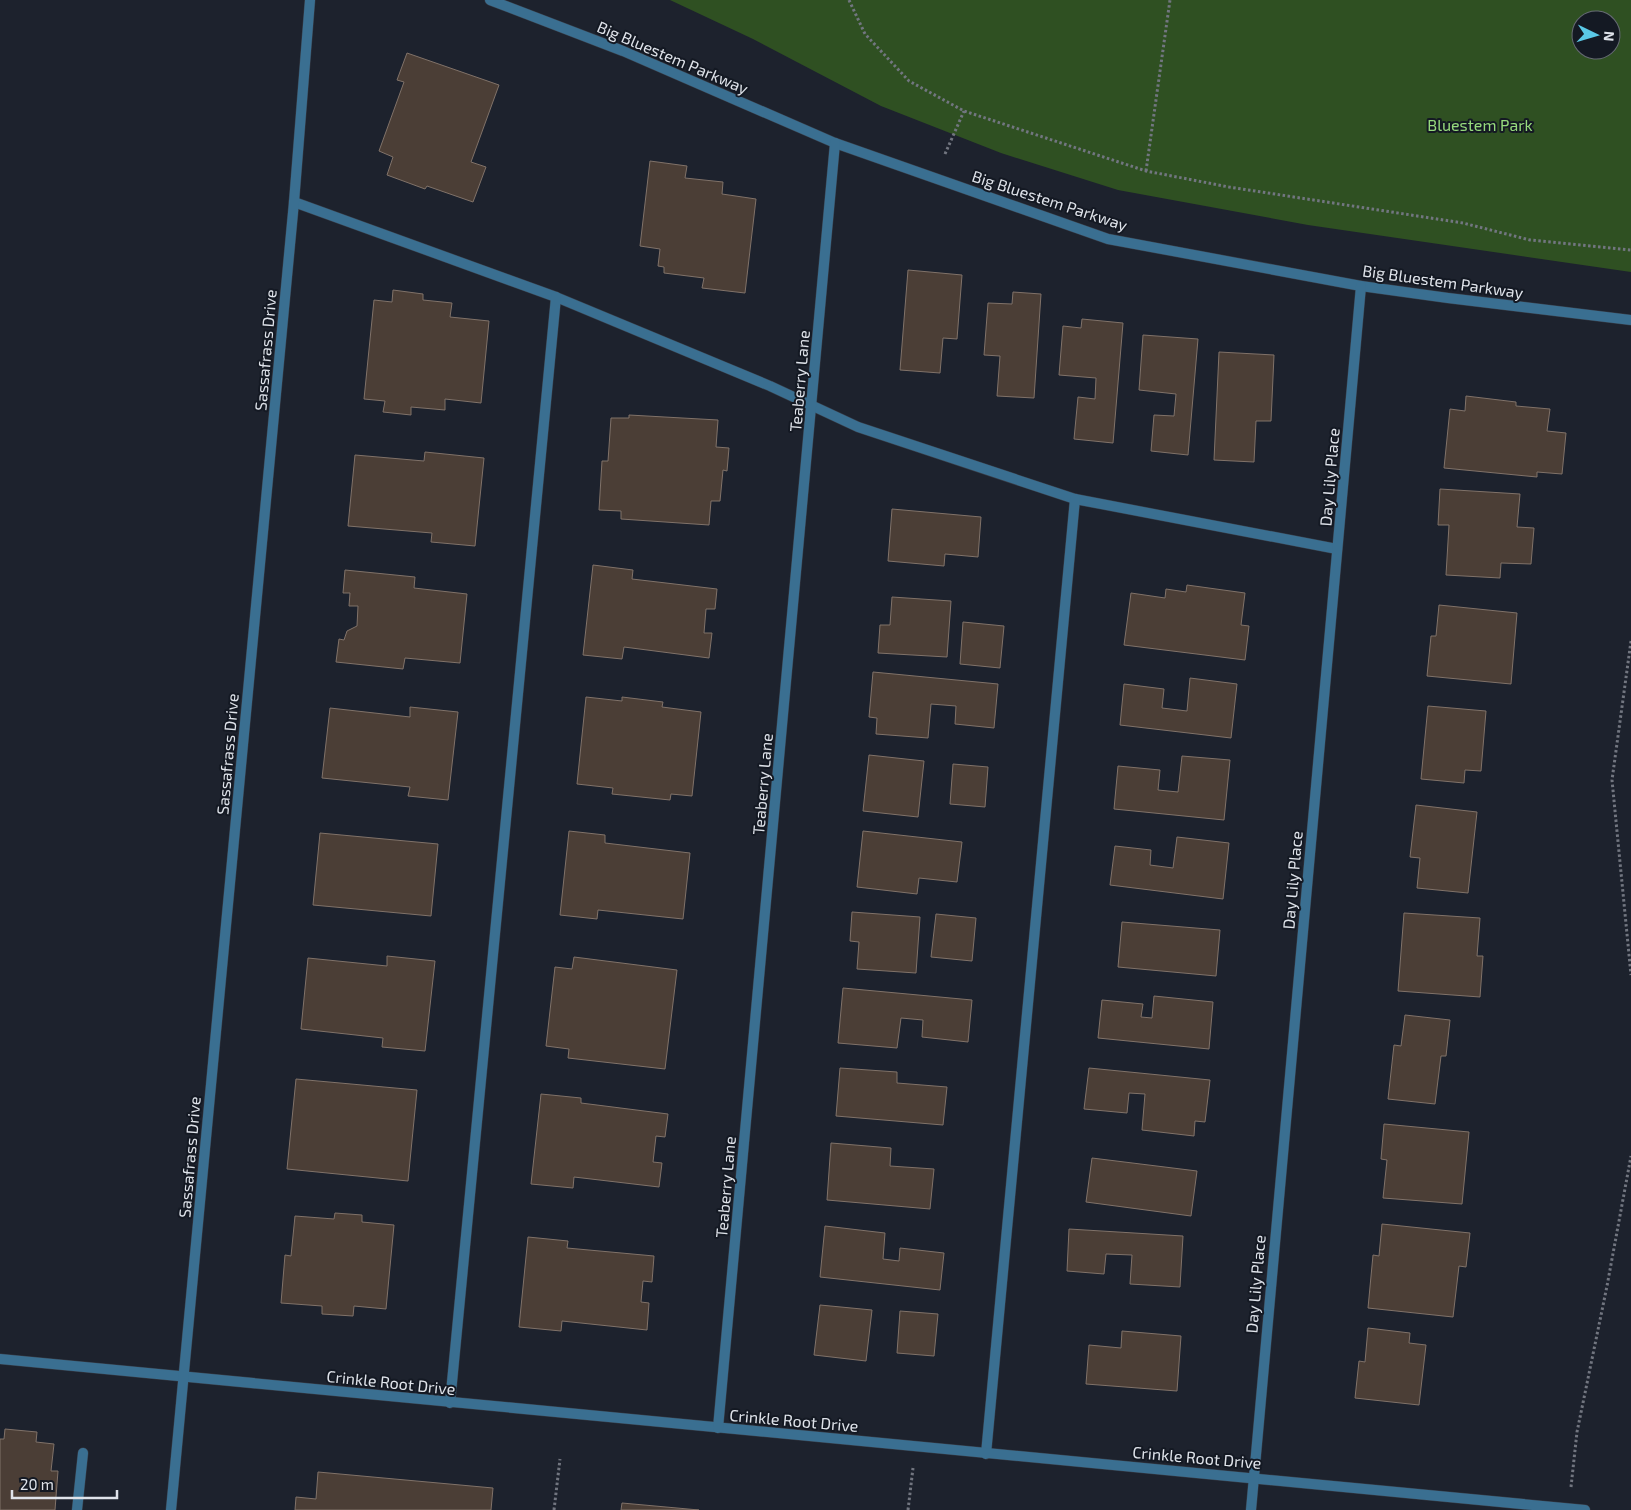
<svg xmlns="http://www.w3.org/2000/svg" width="1631" height="1510" font-family="'Exo 2',sans-serif">
  <style>
    .green { fill: #2f5022; fill-rule: evenodd }
    .building { fill: #4b3e36; stroke: #807269 }
    .lines { fill: none; stroke-linecap: round; stroke-linejoin: round }
    .lane-casing { stroke: #383d47; stroke-width: 11 }
    .street-casing { stroke: #383d47; stroke-width: 11 }
    .path { stroke: #727680; stroke-width: 3; stroke-dasharray: 2.5 2.5; stroke-linecap: butt }
    .lane { stroke: #3a6f91; stroke-width: 10 }
    .street { stroke: #3a6f91; stroke-width: 10 }
    .labels { text-anchor: middle; dominant-baseline: central; stroke-width: 4; stroke-linejoin: round; paint-order: stroke }
    .street-label { font-size: 16px; fill: #dfe3ea; stroke: #141923 }
    .park-label { font-size: 16px; fill: #97db7d; stroke: #141923 }
  </style>
  <rect width="100%" height="100%" fill="#1d222d"/>
  <path class="green" d="M670,0H1631V272L1308,225L1118,190L1001,153L881,106L753,39ZM1581,20H1611V50H1581Z"/>
  <g class="building">
    <path d="M407,53L499,85L471,162L486,167L473,202L427,186L425,189L387,175L393,157L379,151L404,82L397,80Z"/>
    <path d="M650,161L687,166L685,178L723,182L722,194L756,199L745,293L702,288L704,278L664,273V267L658,266L660,249L640,246Z"/>
    <path d="M908,270L962,275L957,339L943,338L940,373L900,370Z"/>
    <path d="M393,290L423,294V300L452,303L450,317L489,321L481,403L445,399V410L411,407V415L383,412L385,401L364,399L374,300L392,302Z"/>
    <path d="M1013,292L1041,294L1034,398L997,396L1000,356L984,355L988,303L1012,304Z"/>
    <path d="M1082,319L1123,323L1113,443L1074,439L1078,397L1095,399L1096,378L1059,375L1063,326L1081,328Z"/>
    <path d="M1143,335L1198,339L1188,455L1151,451L1154,415L1174,416L1176,394L1139,390Z"/>
    <path d="M1219,352L1274,355L1271,421H1256L1254,462L1214,460Z"/>
    <path d="M1466,396L1516,402V406L1550,409L1547,431L1566,433L1562,474L1537,472V477L1444,468L1450,409L1465,411Z"/>
    <path d="M629,415L718,420L716,447L729,448L727,471L723,470L720,501H711L709,525L621,519V511L599,510L602,461H608L611,418H629Z"/>
    <path d="M425,452L484,458L475,546L431,542L432,533L348,526L355,455L424,461Z"/>
    <path d="M1440,489L1520,494L1517,527L1534,528L1531,564L1501,563L1500,578L1446,575L1449,525H1438Z"/>
    <path d="M892,509L981,517L978,557L945,554L944,566L888,561Z"/>
    <path d="M593,565L633,570L632,579L717,589L715,609H706L704,633H712L709,658L624,647L622,659L583,655Z"/>
    <path d="M345,570L415,577L414,588L467,594L460,663L405,658L403,669L336,662L339,639L344,640L347,631L357,626L358,606H349L350,593H343Z"/>
    <path d="M1187,585L1245,593L1241,625L1249,626L1245,660L1124,645L1131,593L1165,598L1166,589L1186,592Z"/>
    <path d="M892,597L951,601L947,657L878,653L880,625H890Z"/>
    <path d="M1439,605L1517,613L1511,684L1427,676L1431,636H1436Z"/>
    <path d="M963,622L1004,626L1000,668L960,664Z"/>
    <path d="M873,672L998,684L994,728L955,724L956,706L931,704L928,738L876,734L877,718L869,717Z"/>
    <path d="M1190,678L1237,684L1231,738L1120,725L1124,684L1164,689L1162,708L1187,711Z"/>
    <path d="M586,697L622,701V697L663,702L662,707L701,712L692,796L671,794L670,800L612,794L613,788L577,784Z"/>
    <path d="M1428,706L1486,711L1481,771L1465,770L1464,783L1421,779Z"/>
    <path d="M410,707L458,712L448,800L408,796L410,787L322,778L330,708L410,717Z"/>
    <path d="M869,755L924,761L918,817L863,811Z"/>
    <path d="M1182,756L1230,760L1224,820L1114,809L1118,766L1160,770L1158,790L1178,792Z"/>
    <path d="M953,764L988,767L985,807L950,804Z"/>
    <path d="M1416,805L1477,812L1468,893L1417,888L1420,858L1410,857Z"/>
    <path d="M569,831L605,835V843L690,853L683,919L598,910L597,919L560,915Z"/>
    <path d="M863,831L962,842L957,882L919,878L917,894L857,887Z"/>
    <path d="M320,833L438,844L431,916L313,905Z"/>
    <path d="M1177,837L1229,843L1223,899L1110,885L1115,846L1151,850L1150,865L1173,868Z"/>
    <path d="M852,912L920,917L916,973L857,969L859,942L850,941Z"/>
    <path d="M1404,913L1480,918L1477,956H1483L1480,997L1398,991Z"/>
    <path d="M936,914L976,918L972,961L931,957Z"/>
    <path d="M1122,922L1220,930L1216,976L1118,967Z"/>
    <path d="M387,956L435,961L425,1051L382,1047L383,1038L301,1029L308,958L387,966Z"/>
    <path d="M574,957L677,970L665,1069L568,1058L569,1049L546,1046L555,967L572,969Z"/>
    <path d="M843,988L972,1000L968,1042L922,1037L923,1020L901,1018L897,1048L838,1043Z"/>
    <path d="M1154,996L1213,1002L1209,1049L1098,1038L1102,1000L1143,1004L1141,1017L1152,1018Z"/>
    <path d="M1405,1015L1450,1020L1446,1056H1441L1435,1104L1388,1099L1394,1045L1401,1046Z"/>
    <path d="M840,1068L897,1072V1083L947,1087L943,1125L836,1116Z"/>
    <path d="M1089,1068L1210,1080L1205,1122L1195,1121L1194,1136L1142,1130L1145,1094L1129,1093L1127,1113L1084,1109Z"/>
    <path d="M296,1079L417,1090L408,1181L287,1169Z"/>
    <path d="M541,1094L581,1098V1103L668,1114L665,1137L656,1136L653,1162L662,1163L659,1187L574,1177L573,1188L531,1184Z"/>
    <path d="M1384,1124L1469,1132L1462,1204L1383,1198L1387,1160L1381,1159Z"/>
    <path d="M831,1143L891,1148L890,1166L934,1169L930,1209L827,1200Z"/>
    <path d="M1092,1158L1197,1171L1191,1216L1086,1202Z"/>
    <path d="M335,1213L362,1215V1222L394,1225L386,1309L354,1306L353,1316L322,1314V1306L281,1303L285,1255L291,1256L295,1216L334,1219Z"/>
    <path d="M1382,1224L1470,1233L1466,1267L1459,1266L1453,1317L1368,1308L1373,1255L1379,1256Z"/>
    <path d="M825,1226L885,1233L883,1259L899,1261L900,1248L944,1253L940,1290L820,1277Z"/>
    <path d="M1069,1229L1183,1236L1180,1287L1130,1284L1132,1255L1106,1254L1104,1274L1067,1271Z"/>
    <path d="M528,1237L568,1241L567,1248L654,1256L652,1282L643,1281L641,1302L649,1303L647,1330L562,1321L561,1331L519,1327Z"/>
    <path d="M820,1305L872,1310L866,1361L814,1355Z"/>
    <path d="M900,1311L938,1314L934,1356L897,1353Z"/>
    <path d="M1368,1328L1410,1333L1409,1343L1426,1345L1419,1405L1355,1398L1359,1361L1365,1362Z"/>
    <path d="M1122,1331L1181,1336L1177,1391L1086,1384L1089,1345L1121,1348Z"/>
    <path d="M5,1429L37,1432L36,1442L54,1444L51,1471H58L55,1510H0V1439H4Z"/>
    <path d="M318,1472L493,1488L491,1510H295L296,1497L316,1499Z"/>
    <path d="M622,1503L699,1510H621Z"/>
  </g>
  <g class="lines">
    <g class="lane-casing">
      <g id="lane">
        <path d="M294,202L556,297L770,386L858,427L1075,499L1337,549"/>
        <path d="M450,1403L556,297"/>
        <path d="M986,1454L1075,499"/>
        <path d="M77,1510L83,1453"/>
      </g>
    </g>
    <g class="street-casing">
      <g id="street">
        <path d="M490,0L623,51L835,143L1108,239L1361,286L1448,298L1631,320"/>
        <path d="M0,1359L1585,1510"/>
        <path d="M718,1428L835,143"/>
        <path d="M171,1510L294,202L310,0"/>
        <path d="M1251,1510L1361,286"/>
      </g>
    </g>
    <g class="path">
      <path d="M849,0L865,34L909,81L964,111L1146,171L1229,187L1463,223L1530,240L1631,250"/>
      <path d="M945,154L964,111"/>
      <path d="M1146,171L1170,0"/>
      <path d="M1631,641L1612,780L1631,975"/>
      <path d="M1571,1487L1577,1432L1607,1286L1631,1156"/>
      <path d="M554,1510L560,1459"/>
      <path d="M908,1510L913,1468"/>
    </g>
    <use href="#lane" class="lane"/>
    <use href="#street" class="street"/>
  </g>
  <g class="labels">
    <g class="street-label">
      <text transform="translate(673 57) rotate(23)">Big Bluestem Parkway</text>
      <text transform="translate(1050 200) rotate(18)">Big Bluestem Parkway</text>
      <text transform="translate(1443 281) rotate(8)">Big Bluestem Parkway</text>
      <text transform="translate(265 350) rotate(-85)">Sassafrass Drive</text>
      <text transform="translate(799 381) rotate(-85)">Teaberry Lane</text>
      <text transform="translate(1329 477) rotate(-85)">Day Lily Place</text>
      <text transform="translate(227 754) rotate(-85)">Sassafrass Drive</text>
      <text transform="translate(762 784) rotate(-85)">Teaberry Lane</text>
      <text transform="translate(1292 880) rotate(-85)">Day Lily Place</text>
      <text transform="translate(189 1157) rotate(-85)">Sassafrass Drive</text>
      <text transform="translate(725 1187) rotate(-85)">Teaberry Lane</text>
      <text transform="translate(1255 1284) rotate(-85)">Day Lily Place</text>
      <text transform="translate(391 1382) rotate(6)">Crinkle Root Drive</text>
      <text transform="translate(794 1420) rotate(5)">Crinkle Root Drive</text>
      <text transform="translate(1197 1457) rotate(5)">Crinkle Root Drive</text>
    </g>
    <g class="park-label">
      <text x="1480" y="124">Bluestem Park</text>
    </g>
  </g>
  <g transform="translate(1596 35) rotate(95)"><circle r="24" fill="#141923" stroke="#656a73"/>
  <path d="M0-4L9 19L0 12L-9 19Z" fill="#5ac8e6"/>
  <text y="-8" font-size="14" font-weight="bold" text-anchor="middle" fill="#dfe3ea">N</text>
  </g>
  <path d="M12 1490v8h105v-8" fill="none" stroke="#dfe3ea" stroke-width="2.5"/>
  <text x="20" y="1490" font-size="15" fill="#dfe3ea" stroke="#141923" stroke-width="4" paint-order="stroke">20 m</text>
</svg>
